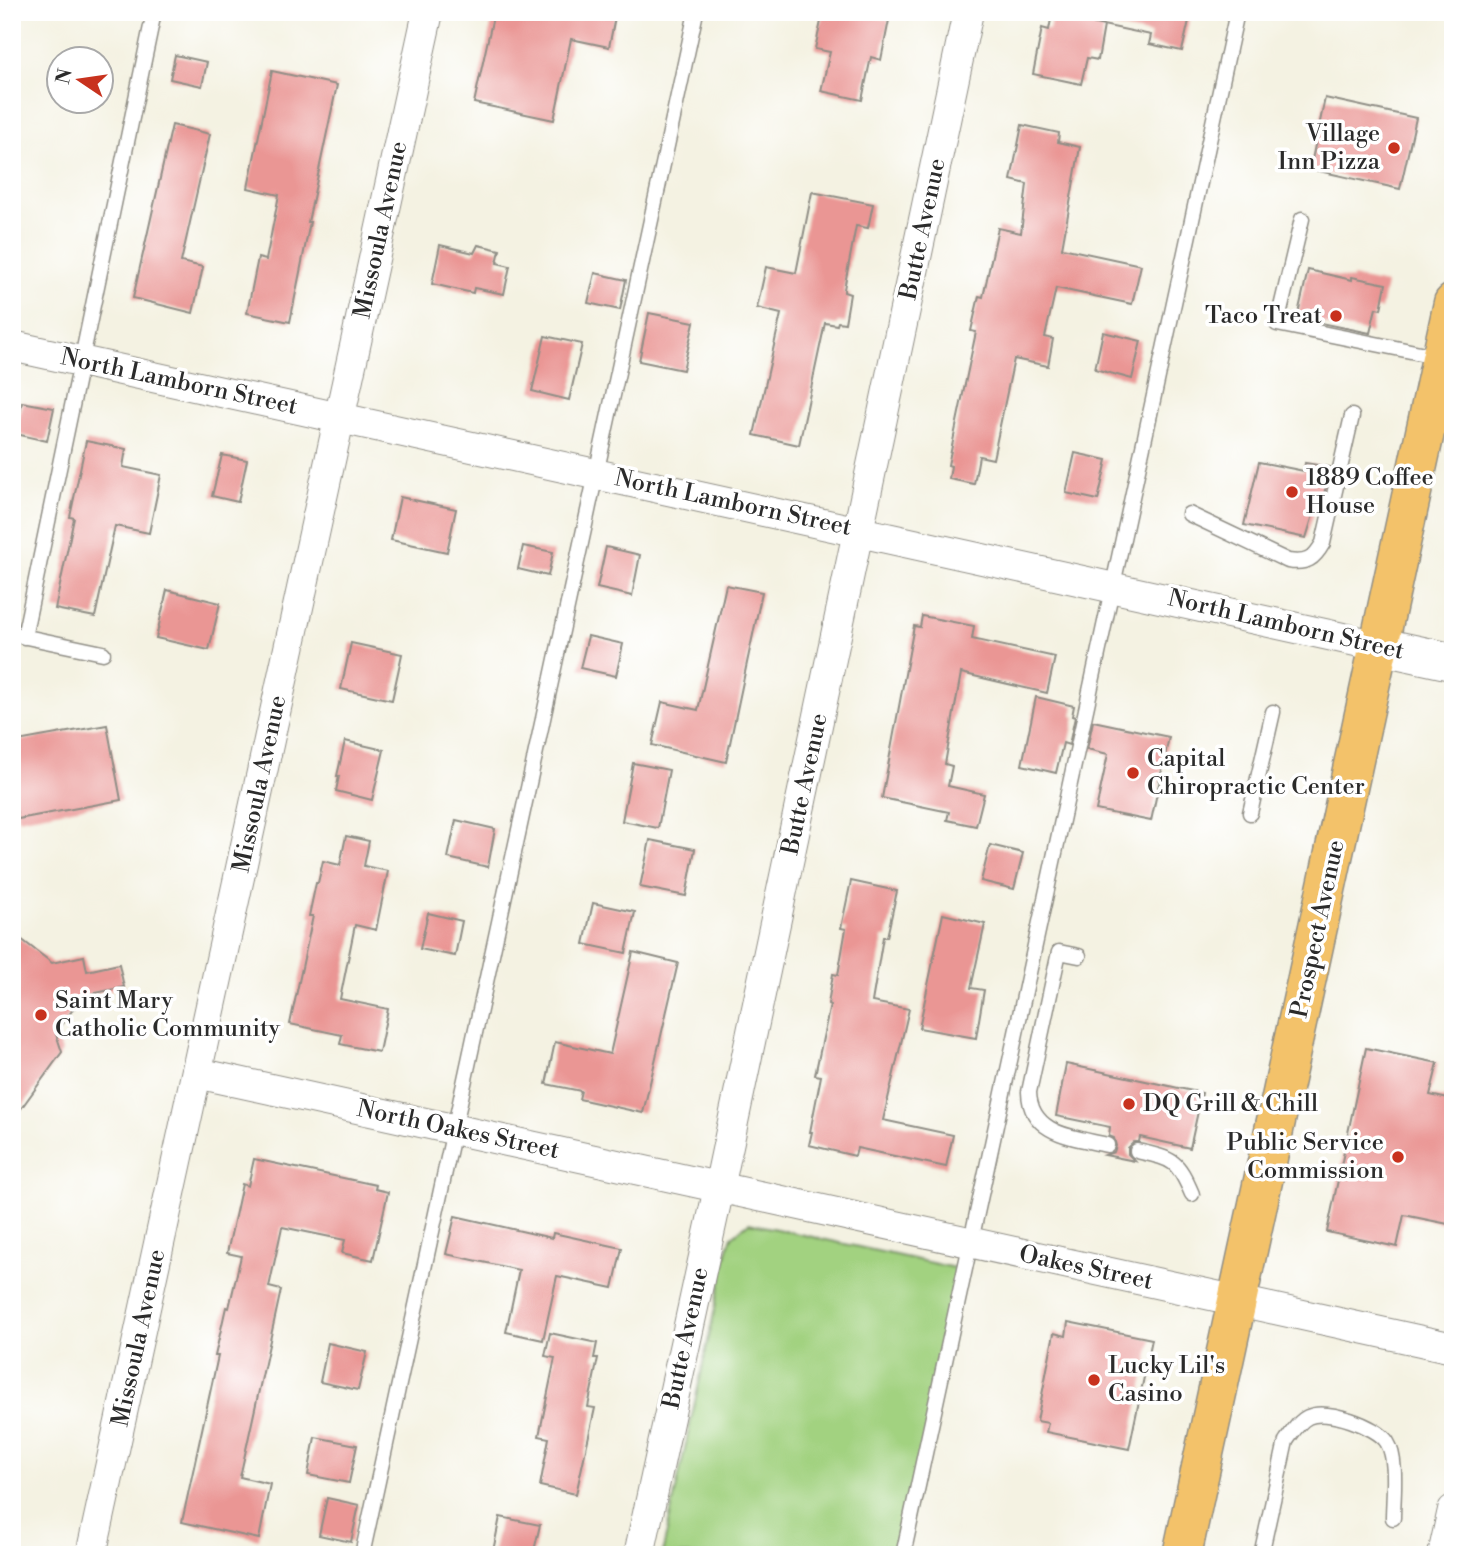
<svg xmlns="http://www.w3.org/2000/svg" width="1465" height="1567" font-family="'Libre Bodoni',serif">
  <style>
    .green { fill: #a2d280; stroke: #667e56; stroke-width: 2 }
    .building { fill: #ea9694 }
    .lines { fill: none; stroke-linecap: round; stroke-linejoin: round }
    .service-casing { stroke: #908e86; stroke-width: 17 }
    .minor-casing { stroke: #908e86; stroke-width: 32 }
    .tertiary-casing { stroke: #908e86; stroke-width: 39 }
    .trunk-casing { stroke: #908e86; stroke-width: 41 }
    .service { stroke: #fff; stroke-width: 14 }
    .minor { stroke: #fff; stroke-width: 30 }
    .tertiary { stroke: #fff; stroke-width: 37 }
    .trunk { stroke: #f3c26a; stroke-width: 38 }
    .poi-dot { fill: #c8321e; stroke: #fff; stroke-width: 2.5 }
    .labels { text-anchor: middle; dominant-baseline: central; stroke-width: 7; stroke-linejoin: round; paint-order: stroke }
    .poi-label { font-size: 24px; fill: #2b2b2b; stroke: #fff; text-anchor: start }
    .street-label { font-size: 24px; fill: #2b2b2b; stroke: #fff }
  </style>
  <rect width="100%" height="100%" fill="#fff"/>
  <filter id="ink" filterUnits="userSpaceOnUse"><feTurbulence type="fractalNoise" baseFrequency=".0143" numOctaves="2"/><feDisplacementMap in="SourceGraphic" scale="14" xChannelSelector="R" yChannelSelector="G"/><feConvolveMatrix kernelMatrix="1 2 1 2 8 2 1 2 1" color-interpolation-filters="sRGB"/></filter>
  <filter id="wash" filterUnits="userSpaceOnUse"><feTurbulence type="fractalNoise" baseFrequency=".00686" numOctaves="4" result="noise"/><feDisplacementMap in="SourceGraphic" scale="28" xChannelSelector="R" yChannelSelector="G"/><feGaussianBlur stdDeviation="1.57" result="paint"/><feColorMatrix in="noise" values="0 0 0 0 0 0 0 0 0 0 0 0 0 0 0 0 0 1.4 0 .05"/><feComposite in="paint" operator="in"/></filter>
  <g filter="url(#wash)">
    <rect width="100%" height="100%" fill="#f4f2e2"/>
    <path class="green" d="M749,1223L964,1270L903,1555H662L728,1248L732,1236Z"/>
    <g id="blocks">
      <g class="building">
        <path d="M494,12H616L609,47L571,39L554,120L474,103Z"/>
        <path d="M823,12H852L889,20L881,60L871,57L862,100L821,91L830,52L815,49Z"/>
        <path d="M1099,12H1191L1182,51L1149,44L1151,35L1098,24Z"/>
        <path d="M1052,14L1104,26L1098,60L1087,58L1081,84L1033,74L1042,28L1049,30Z"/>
        <path d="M175,55L207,62L202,86L170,79Z"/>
        <path d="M272,71L337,85L308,222H310L290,322L247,313L258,258L266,260L279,195L248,188Z"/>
        <path d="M1325,98L1416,118L1400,189L1310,169Z"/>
        <path d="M172,125L210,134L181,262L203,267L193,313L133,298Z"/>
        <path d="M1022,125L1059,133L1058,142L1080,147L1062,248L1141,265L1132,304L1056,288L1045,337L1053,339L1048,366L1014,359L993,459L979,456L974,484L949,479L951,466L948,465L976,332L971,331L979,296L983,297L998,228L1021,233L1027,184L1011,180Z"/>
        <path d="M812,192L873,204L868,228L856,226L844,289V292L850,294L845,323L838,322L837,325L825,323L799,445L754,435L781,314L757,308L766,267L796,273Z"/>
        <path d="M440,245L474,253L478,245L500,250L497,263L510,266L504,294L474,288L473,293L432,284Z"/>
        <path d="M1308,270L1352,280V277L1386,284L1381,309L1376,308L1370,333L1297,318Z"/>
        <path d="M595,273L626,280L620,310L588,303Z"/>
        <path d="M649,313L694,322L683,370L639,361Z"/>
        <path d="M1103,332L1141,341L1132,379L1095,369Z"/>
        <path d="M545,336L582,344L569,400L532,391Z"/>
        <path d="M22,402L54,408L47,441L16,434Z"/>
        <path d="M86,441L126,449L123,467L161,475L149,533L115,526L95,617L55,609L74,518L70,517Z"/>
        <path d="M1075,453L1107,460L1098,500L1066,493Z"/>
        <path d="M222,455L247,460L238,502L212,496Z"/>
        <path d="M1259,462L1304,471L1305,463L1330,467L1320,513L1314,512L1306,538L1244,525Z"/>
        <path d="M400,497L456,509L447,552L391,540Z"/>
        <path d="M523,546L553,552L548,576L518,569Z"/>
        <path d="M606,547L640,555L632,596L597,588Z"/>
        <path d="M726,585L762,592L726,762L652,745L662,702L698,710Z"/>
        <path d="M167,590L220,603L209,650L156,638Z"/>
        <path d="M922,616L974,626L972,639L1055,657L1047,693L961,673L945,764L952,766L948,786L984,794L976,826L947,820L949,812L882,798L914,626L920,627Z"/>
        <path d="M588,636L623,644L616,676L580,668Z"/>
        <path d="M351,643L402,654L392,700L341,689Z"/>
        <path d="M1036,697L1074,706L1072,716L1075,717L1069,745L1063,743L1056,773L1022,765Z"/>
        <path d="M1093,721L1169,737L1151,821L1096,810L1108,754L1087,749Z"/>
        <path d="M107,725L121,800L18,819L12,790V742Z"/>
        <path d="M345,741L384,750L372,800L336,791L339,776H337Z"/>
        <path d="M633,763L669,770L658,828L622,821Z"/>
        <path d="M456,820L495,829L488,867L448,858Z"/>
        <path d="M346,836L369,841L364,866L388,871L376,930L355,925L340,999L388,1009L379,1052L340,1044L342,1035L290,1024L313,916H309L316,883H318L323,861L340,865Z"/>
        <path d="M650,840L695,849L686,896L640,887Z"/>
        <path d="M990,845L1023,853L1014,889L981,881Z"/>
        <path d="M851,881L897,891L887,937H883L872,1002L909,1009L883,1120L953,1135L946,1167L857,1148L855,1156L809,1145L812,1132H810L821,1076L815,1075L830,1005L828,1004L833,974L838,975L846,929L841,928Z"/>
        <path d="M593,903L635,912L626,953L584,944Z"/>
        <path d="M428,913L462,921L455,956L420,949Z"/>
        <path d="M943,914L985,924L971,988L984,990L976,1038L919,1028Z"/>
        <path d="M12,932L52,963L84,956L87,971L119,964L124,987L82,996L56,1034L62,1052L12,1121Z"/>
        <path d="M633,952L678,963L643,1113L579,1099L581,1091L546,1084L555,1042L610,1054Z"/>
        <path d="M1366,1048L1438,1063L1430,1095L1453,1100V1225L1404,1215L1397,1247L1327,1232Z"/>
        <path d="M1066,1064L1202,1093L1190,1148L1140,1137L1139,1142H1134L1128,1148V1154L1135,1161L1105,1155L1114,1152L1116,1146L1114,1138L1109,1136L1110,1127L1056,1116Z"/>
        <path d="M254,1159L376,1185L375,1189L388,1192L373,1260L342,1253L345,1240L282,1227L269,1287L281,1290L240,1477L270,1484L259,1539L182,1522L218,1356H215L226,1307L229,1308L241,1256L227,1253L242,1184L248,1186Z"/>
        <path d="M455,1216L552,1238L553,1233L622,1248L613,1288L557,1276L543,1340L506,1332L519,1270L446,1254Z"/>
        <path d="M1068,1322L1152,1339L1129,1449L1046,1432L1048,1423L1037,1421L1054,1333L1066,1336Z"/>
        <path d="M550,1333L597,1343L594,1358H598L588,1407L595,1408L576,1494L540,1486L549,1438L539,1436L555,1358L545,1356Z"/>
        <path d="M328,1343L367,1352L358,1390L320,1382Z"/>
        <path d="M315,1437L357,1445L349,1483L308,1475Z"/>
        <path d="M327,1498L359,1505L351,1542L319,1535Z"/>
        <path d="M500,1517L540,1525L533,1555H510L493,1551Z"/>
      </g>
    </g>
  </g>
  <g filter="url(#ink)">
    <use href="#blocks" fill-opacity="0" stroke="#908e86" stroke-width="2"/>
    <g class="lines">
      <g class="service-casing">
        <g id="service">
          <path d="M1302,219L1277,324L1440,357"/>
          <path d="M1189,514L1288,561C1307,564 1314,559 1323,543L1352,416"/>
          <path d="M12,634L103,653"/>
          <path d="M24,637L154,12"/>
          <path d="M1250,813L1273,712"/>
          <path d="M1079,956L1059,952L1029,1092C1030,1135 1074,1137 1107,1145"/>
          <path d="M1137,1151C1173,1159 1177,1159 1192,1194"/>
          <path d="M362,1555L696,12"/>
          <path d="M903,1555L1237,12"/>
          <path d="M1261,1555L1286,1441C1292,1433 1299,1421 1308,1417C1326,1408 1377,1426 1387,1442C1398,1459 1393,1498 1393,1518"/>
        </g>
      </g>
      <g class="minor-casing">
        <g id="minor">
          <path d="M12,346L1379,646"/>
          <path d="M197,1073L1453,1348"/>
          <path d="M91,1555L428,12"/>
          <path d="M639,1555L719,1188L968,12"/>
          <path d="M1443,1555L1453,1510"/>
        </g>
      </g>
      <g class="tertiary-casing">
        <path id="tertiary" d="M1379,646L1453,662"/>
      </g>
      <g class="trunk-casing">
        <path id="trunk" d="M1182,1555L1453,303"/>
      </g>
      <use href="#service" class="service"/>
      <use href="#minor" class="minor"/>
      <use href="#tertiary" class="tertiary"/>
      <use href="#trunk" class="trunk"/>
    </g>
  </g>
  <g class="poi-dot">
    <circle cx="1394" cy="148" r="7"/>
    <circle cx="1336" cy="316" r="7"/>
    <circle cx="1292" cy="492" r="7"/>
    <circle cx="1133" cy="773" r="7"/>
    <circle cx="41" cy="1015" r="7"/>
    <circle cx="1129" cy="1104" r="7"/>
    <circle cx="1398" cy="1157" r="7"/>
    <circle cx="1094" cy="1380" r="7"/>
  </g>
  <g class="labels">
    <g class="poi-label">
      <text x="1380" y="134" text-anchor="end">Village<tspan x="1380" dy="28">Inn Pizza</tspan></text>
      <text x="1322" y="316" text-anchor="end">Taco Treat</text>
      <text x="1306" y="478">1889 Coffee<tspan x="1306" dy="28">House</tspan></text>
      <text x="1147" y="759">Capital<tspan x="1147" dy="28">Chiropractic Center</tspan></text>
      <text x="55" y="1001">Saint Mary<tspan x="55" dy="28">Catholic Community</tspan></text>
      <text x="1143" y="1104">DQ Grill &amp; Chill</text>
      <text x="1384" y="1143" text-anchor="end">Public Service<tspan x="1384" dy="28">Commission</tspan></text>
      <text x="1108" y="1366">Lucky Lil's<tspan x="1108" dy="28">Casino</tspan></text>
    </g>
    <g class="street-label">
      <text transform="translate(923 229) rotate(-78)">Butte Avenue</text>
      <text transform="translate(381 230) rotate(-78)">Missoula Avenue</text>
      <text transform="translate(179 382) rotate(12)">North Lamborn Street</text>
      <text transform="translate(733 503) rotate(12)">North Lamborn Street</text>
      <text transform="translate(1286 625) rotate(13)">North Lamborn Street</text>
      <text transform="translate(260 784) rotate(-78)">Missoula Avenue</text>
      <text transform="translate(805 784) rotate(-78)">Butte Avenue</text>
      <text transform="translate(1318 929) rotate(-78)">Prospect Avenue</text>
      <text transform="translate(458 1130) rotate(12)">North Oakes Street</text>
      <text transform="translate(1086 1268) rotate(12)">Oakes Street</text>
      <text transform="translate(139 1338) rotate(-78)">Missoula Avenue</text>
      <text transform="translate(686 1338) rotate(-78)">Butte Avenue</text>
    </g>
  </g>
  <rect width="1465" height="1567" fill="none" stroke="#fff" stroke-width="42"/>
  <g transform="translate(80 80) rotate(283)"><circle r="33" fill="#ffffff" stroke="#aaaaaa" stroke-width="2"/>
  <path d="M0-5L12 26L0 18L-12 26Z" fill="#c8321e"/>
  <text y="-10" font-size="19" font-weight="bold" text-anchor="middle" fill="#2b2b2b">N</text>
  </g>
</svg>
